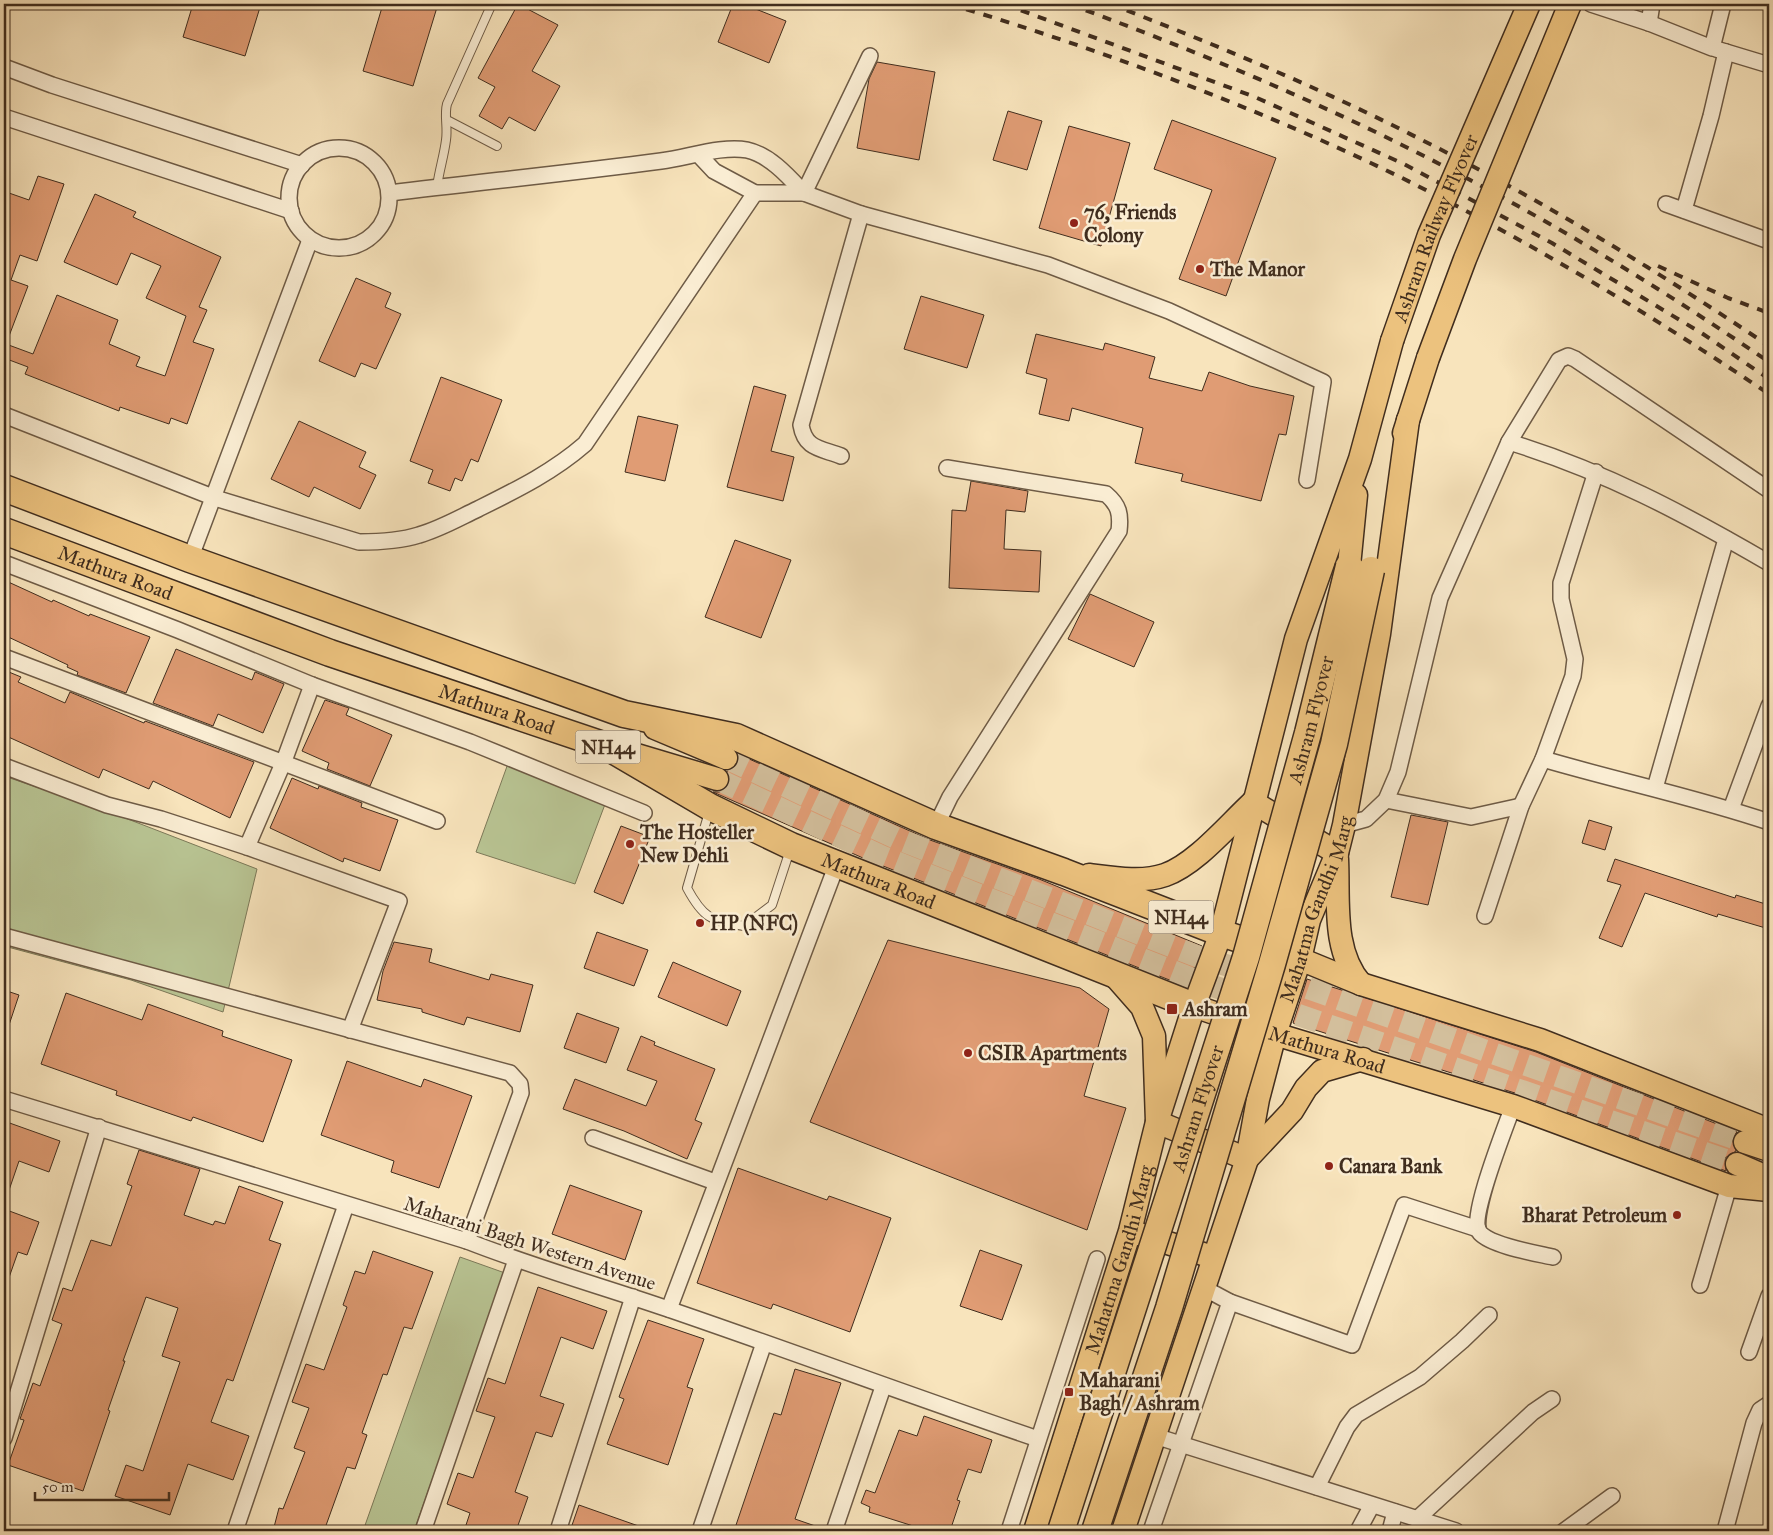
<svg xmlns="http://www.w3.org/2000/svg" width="1773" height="1535" font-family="'IM FELL Great Primer',serif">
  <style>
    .green { fill: #b9c594; stroke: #7c7959 }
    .building { fill: #e09c74; stroke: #402d1e }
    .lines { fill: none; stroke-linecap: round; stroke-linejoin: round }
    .primary-tunnel { stroke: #d3bf9c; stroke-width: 22; stroke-dasharray: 22 11; stroke-linecap: butt }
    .lane-casing { stroke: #6e5b46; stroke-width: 10 }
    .street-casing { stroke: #6e5b46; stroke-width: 18 }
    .primary-casing { stroke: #402d1e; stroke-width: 25 }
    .highway-casing { stroke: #402d1e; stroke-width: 29 }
    .lane { stroke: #faedd3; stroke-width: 8 }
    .street { stroke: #faedd3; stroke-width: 15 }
    .primary { stroke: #ecc27e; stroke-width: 22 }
    .highway { stroke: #ecc27e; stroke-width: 26 }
    .rail { stroke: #402d1e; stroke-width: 4; stroke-dasharray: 9 9; stroke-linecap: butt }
    .primary-bridge-casing { stroke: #402d1e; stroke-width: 25; stroke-linecap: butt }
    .highway-bridge-casing { stroke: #402d1e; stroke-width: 29; stroke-linecap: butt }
    .primary-bridge { stroke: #ecc27e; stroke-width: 22 }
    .highway-bridge { stroke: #ecc27e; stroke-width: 26 }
    .poi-dot { fill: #8f2418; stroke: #faedd3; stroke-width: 2 }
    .labels { text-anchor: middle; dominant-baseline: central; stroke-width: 5; stroke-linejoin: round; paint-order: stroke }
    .shield { fill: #faedd3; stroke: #786754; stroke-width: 1 }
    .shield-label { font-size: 19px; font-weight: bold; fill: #402d1e }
    .poi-label { font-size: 20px; font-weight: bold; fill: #402d1e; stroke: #faedd3; text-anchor: start }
    .street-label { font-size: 20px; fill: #402d1e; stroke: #faedd3 }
  </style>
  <rect width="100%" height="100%" fill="#f8e4bc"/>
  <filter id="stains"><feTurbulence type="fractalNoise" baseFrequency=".004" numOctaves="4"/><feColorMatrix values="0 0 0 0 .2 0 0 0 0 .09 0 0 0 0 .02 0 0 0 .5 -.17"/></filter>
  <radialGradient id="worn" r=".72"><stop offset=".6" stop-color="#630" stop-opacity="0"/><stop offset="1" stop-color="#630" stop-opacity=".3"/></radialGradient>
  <g class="green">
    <path d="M510,758L607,799L575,884L476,852Z"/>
    <path d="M4,776L107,811L257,869L223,1012L131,980L4,946Z"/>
    <path d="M460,1257L505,1273L414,1531H363Z"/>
  </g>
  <g class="building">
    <path d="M193,4H261L245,56L183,37Z"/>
    <path d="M383,4H438L413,86L363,71Z"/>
    <path d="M518,4L558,25L532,71L560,86L535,131L509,117L502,129L479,116L495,87L478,78Z"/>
    <path d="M733,4H743L786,21L769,63L718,42Z"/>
    <path d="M877,62L935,72L919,160L857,148L869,79Z"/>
    <path d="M1008,111L1042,121L1027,170L993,160Z"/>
    <path d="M1172,120L1276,158L1226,296L1179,279L1212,190L1154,169Z"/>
    <path d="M1069,126L1130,143L1101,246L1039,228Z"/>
    <path d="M38,176L64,184L37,261L20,255L11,280L28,286L6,344L33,354L57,295L118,320L109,344L140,357L136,366L165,376L186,316L146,298L161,266L131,253L117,285L64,262L95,194L136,212L133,217L221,257L199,307L207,310L193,342L214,349L187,424L171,418L169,424L120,407L119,411L25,374L28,367L4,358V209L9,193L29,200Z"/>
    <path d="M356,278L391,293L385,307L401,314L376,369L361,363L355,377L319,361Z"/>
    <path d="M921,296L984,315L967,368L904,349Z"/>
    <path d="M1036,334L1103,350L1105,343L1155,357L1149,378L1202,391L1209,372L1250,386L1294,396L1286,435L1279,434L1261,501L1181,481L1183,474L1135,463L1143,428L1072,408L1069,421L1039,414L1047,379L1026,373Z"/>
    <path d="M441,377L502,400L478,462L471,459L462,481L455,478L450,491L428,483L433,470L410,461Z"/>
    <path d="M754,386L786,395L771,451L794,457L783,501L727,487Z"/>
    <path d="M638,416L678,425L665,481L625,472Z"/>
    <path d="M299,421L366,452L359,467L376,475L360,509L314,487L309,497L271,479Z"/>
    <path d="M971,481L1028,491L1025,512L1006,510L1004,549L1041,551L1039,592L949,588L952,510L966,511Z"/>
    <path d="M735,540L791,560L761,638L705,617Z"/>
    <path d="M4,580L52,602L53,600L89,616L90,614L150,637L126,693L77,675L78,672L67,667L68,665L4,635Z"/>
    <path d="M1090,594L1154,622L1134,667L1068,639Z"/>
    <path d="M176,649L252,680L255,672L284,684L263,733L218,714L213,726L153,703Z"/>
    <path d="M4,670L21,677L18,682L65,703L70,692L144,723L145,721L254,762L230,818L153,781L149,789L103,769L99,778L4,735Z"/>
    <path d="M325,700L349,708L346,715L392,735L370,786L327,769L329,763L302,751Z"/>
    <path d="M738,754L930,840L1039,879L1202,946L1187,987L863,858L713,792H720L726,788L730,782L727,771L738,764Z"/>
    <path d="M292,778L318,789L319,786L362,803L361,807L398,820L380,871L344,858L343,862L270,828Z"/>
    <path d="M1411,815L1448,822L1428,905L1391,897Z"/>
    <path d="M1589,820L1612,827L1605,850L1582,843Z"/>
    <path d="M621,826L650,837L623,904L594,892Z"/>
    <path d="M1615,859L1735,898L1736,895L1769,905V929L1718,914L1717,917L1645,893L1622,947L1599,938L1621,885L1607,881Z"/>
    <path d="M597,932L648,950L634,986L584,968Z"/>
    <path d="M888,940L1080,988L1109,1009L1084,1096L1126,1108L1087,1230L810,1122Z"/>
    <path d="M394,942L432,949L429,962L489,980L491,974L533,985L520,1032L467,1017L464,1025L422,1012V1009L377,1000L383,971Z"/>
    <path d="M673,962L741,991L727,1026L658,997Z"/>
    <path d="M1307,979L1536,1052L1737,1132L1732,1138L1736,1151L1725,1158L1726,1171L1518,1094L1293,1023Z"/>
    <path d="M4,990L19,995L6,1034L4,1033Z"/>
    <path d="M66,993L142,1020L148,1004L223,1031L222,1036L292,1060L263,1142L193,1117L191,1121L116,1095L117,1091L41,1064Z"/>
    <path d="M577,1013L619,1028L606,1063L564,1048Z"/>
    <path d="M641,1036L655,1042L654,1045L715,1069L695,1120L702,1123L687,1159L624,1131L563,1109L575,1079L646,1106L657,1081L627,1070Z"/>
    <path d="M347,1061L421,1087L424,1079L472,1096L439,1188L391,1172L394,1161L321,1135Z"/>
    <path d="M4,1121L60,1141L49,1172L19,1161L6,1199L4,1198Z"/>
    <path d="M139,1150L200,1169L184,1215L213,1225L215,1221L225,1224L239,1186L283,1202L269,1240L281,1244L233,1381L227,1379L211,1422L249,1436L233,1480L188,1464L170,1515L115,1496L126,1465L143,1471L180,1362L162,1356L178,1308L146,1297L123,1361H125L108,1410L110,1411L83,1491L8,1465L24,1420L20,1419L33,1383L40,1386L62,1324L52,1320L63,1288L72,1291L91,1240L111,1246L132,1186L127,1184Z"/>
    <path d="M738,1168L827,1200L829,1196L891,1218L850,1332L773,1304L771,1309L697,1283Z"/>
    <path d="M570,1185L642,1211L625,1260L552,1234Z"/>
    <path d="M4,1209L39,1222L27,1255L18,1252L6,1286L4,1285Z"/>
    <path d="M980,1250L1022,1265L1002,1320L960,1306Z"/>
    <path d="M373,1251L433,1272L412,1329L404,1327L387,1375L383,1374L362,1433L367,1435L355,1469L347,1467L324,1531H273L279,1508L283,1509L305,1452L294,1448L309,1408L292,1402L306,1364L324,1370L347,1307L343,1305L355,1271L365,1274Z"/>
    <path d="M538,1287L607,1311L593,1349L561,1337L540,1396L564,1404L552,1437L536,1432L515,1492L528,1497L516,1531H464L470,1513L447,1504L458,1473L473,1478L495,1417L476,1411L488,1378L505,1384Z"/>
    <path d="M648,1320L704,1339L687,1387L693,1389L668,1465L607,1444L624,1399L619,1397Z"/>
    <path d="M795,1369L841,1383L795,1519L824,1529V1531H734L774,1413L781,1415Z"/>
    <path d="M924,1416L992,1440L981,1473L968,1469L957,1500L960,1501L950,1531H929L869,1512L870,1507L861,1503L866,1490L875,1493L899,1430L917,1436Z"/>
    <path d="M579,1505L647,1529L646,1531H570Z"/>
  </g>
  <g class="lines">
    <g class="primary-tunnel">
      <path d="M726,758L896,838L1204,959L1302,986L1745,1142"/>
      <path d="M717,779L883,857L1195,980L1737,1164"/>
    </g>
    <g class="lane-casing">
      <g id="lane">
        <path d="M447,120L497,146"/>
        <path d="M437,187C439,171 444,156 446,140C448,127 444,115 447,104L490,8"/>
        <path d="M709,812L687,888C703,918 711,921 744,926L772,905L790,850"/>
      </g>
    </g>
    <g class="street-casing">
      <g id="street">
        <path d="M1591,4L1649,23L1712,48L1723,4"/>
        <path d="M1649,23L1652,4"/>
        <path d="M1716,49L1769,65"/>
        <path d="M4,67L52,85L302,165"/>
        <path d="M4,117L291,211"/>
        <circle cx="339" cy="198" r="50"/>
        <path d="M699,155L714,171L755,193H804L861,214L1048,265L1169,311L1323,382L1307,480"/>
        <path d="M390,193C480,182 571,173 661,161C687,158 722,145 747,150C770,155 789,177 804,193"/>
        <path d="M804,193L870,56"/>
        <path d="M1666,204L1769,241"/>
        <path d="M1684,210L1711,116L1726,52"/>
        <path d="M4,415L215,498L359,542C379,542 400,541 419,535C440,529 459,518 478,509C516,490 553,472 585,444L755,193"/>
        <path d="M1509,442C1604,471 1683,513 1769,563"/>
        <path d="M841,456C820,448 805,449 801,425L861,214"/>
        <path d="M190,559L310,240"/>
        <path d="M4,563L178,630L312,685L470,742L644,813"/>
        <path d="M4,657L437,821"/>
        <path d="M1543,759C1618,781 1695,797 1769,822"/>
        <path d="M4,766L107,805L161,819L247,847L399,901L350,1030"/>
        <path d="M1655,788L1726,539"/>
        <path d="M1386,800L1471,817L1521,806"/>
        <path d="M1731,809L1769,706"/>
        <path d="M1344,825L1366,819L1386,800L1398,772L1440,598L1509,442L1559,360L1568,356L1575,359L1769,490"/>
        <path d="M936,826L950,797L1119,531C1121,514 1119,505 1106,494L947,468"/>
        <path d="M247,847L284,761L312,685"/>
        <path d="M1485,916L1521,806L1543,759L1573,676L1575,659L1561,599V583L1596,472"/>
        <path d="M4,936L510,1073L520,1084L521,1093L467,1241"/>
        <path d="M4,1099L467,1241C533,1267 601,1286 668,1309C791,1351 914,1397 1038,1439"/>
        <path d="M1513,1106C1506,1126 1468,1220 1480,1233C1492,1246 1535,1253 1553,1257"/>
        <path d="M593,1138L715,1182"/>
        <path d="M1700,1285L1729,1186"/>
        <path d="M1202,1287L1230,1302L1352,1345L1404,1205L1478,1229"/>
        <path d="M669,1309L837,864"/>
        <path d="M1749,1352L1769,1296"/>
        <path d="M1155,1436L1456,1531"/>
        <path d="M4,1438L99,1127"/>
        <path d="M1317,1487L1347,1427L1356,1415L1420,1377L1462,1341L1489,1315"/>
        <path d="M1417,1519L1533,1412L1552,1399"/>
        <path d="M235,1531L346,1205"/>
        <path d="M423,1531L516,1260"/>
        <path d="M558,1531L633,1297"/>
        <path d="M700,1531L764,1343"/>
        <path d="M834,1531L883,1387"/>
        <path d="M1009,1531L1097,1259"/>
        <path d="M1151,1531L1230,1302"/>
        <path d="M1358,1531L1372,1505"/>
        <path d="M1390,1531L1395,1512"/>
        <path d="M1564,1531L1612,1496"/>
        <path d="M1725,1531L1754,1423L1760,1410L1769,1404"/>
      </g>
    </g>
    <g class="primary-casing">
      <g id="primary">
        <path d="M1404,433L1428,358"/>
        <path d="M1349,566L1356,495"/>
        <path d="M655,728L726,758"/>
        <path d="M630,753L717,779"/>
        <path d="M1253,802L1337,853"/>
        <path d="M1337,859C1339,901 1332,951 1361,984"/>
        <path d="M1089,875C1113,878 1142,883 1165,875C1196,864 1228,825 1253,802"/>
        <path d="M1300,959L1361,984L1540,1040L1769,1130"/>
        <path d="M1113,974L1142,1007L1154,1036L1157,1122L1247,1159L1292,1111L1306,1088L1322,1071L1363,1059"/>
        <path id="s1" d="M1194,1006L1275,1034L1513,1106L1729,1186L1769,1190"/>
        <path d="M1745,1142L1769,1150"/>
        <path d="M1737,1164L1769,1178"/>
        <path d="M1139,1234L1203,1254"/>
        <path id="s2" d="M1035,1531L1130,1231L1157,1122L1194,1006L1221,933L1296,639L1360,459L1392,341"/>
        <path id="s3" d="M1123,1531L1247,1159L1258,1099L1275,1034L1300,959L1309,920L1337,853L1344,825L1379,634L1408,420"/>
      </g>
    </g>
    <g class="highway-casing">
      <g id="highway">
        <path d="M4,488L190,559L624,714L736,737L936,826L1064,872L1221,933L1300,959"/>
        <path id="s4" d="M4,531L330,653L606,746L710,807L791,846L1194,1006"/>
      </g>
    </g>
    <use href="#lane" class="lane"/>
    <use href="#street" class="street"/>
    <use href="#primary" class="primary"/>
    <use href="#highway" class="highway"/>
    <g class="rail">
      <path d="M949,4C1102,50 1254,106 1398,176C1527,240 1650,314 1769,394"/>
      <path d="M1004,4L1255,97L1404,164L1552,243L1703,334L1769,379"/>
      <path d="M1069,4C1185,47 1301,94 1412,150C1536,212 1655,284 1769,362"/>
      <path d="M1110,4C1214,44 1318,87 1418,138C1540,199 1656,270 1769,346"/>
      <path d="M1658,266L1728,298L1769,313"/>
    </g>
    <g class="primary-bridge-casing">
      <g id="primary-bridge">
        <path id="s5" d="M1392,341L1429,235L1529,4"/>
        <path d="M1428,358L1465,259L1570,4"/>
      </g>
    </g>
    <g class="highway-bridge-casing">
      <g id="highway-bridge">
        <path id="s6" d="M1061,1531L1246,957L1308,733L1349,566"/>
        <path d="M1095,1531L1169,1308L1272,964L1334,744L1371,570"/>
      </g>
    </g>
    <use href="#primary-bridge" class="primary-bridge"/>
    <use href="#highway-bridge" class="highway-bridge"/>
  </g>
  <g class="poi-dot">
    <circle cx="1074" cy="223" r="5"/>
    <circle cx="1200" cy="269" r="5"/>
    <circle cx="630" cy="844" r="5"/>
    <circle cx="700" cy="923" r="5"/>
    <rect x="1166" y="1003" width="12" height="12" rx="2.5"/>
    <circle cx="968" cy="1053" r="5"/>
    <circle cx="1329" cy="1166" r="5"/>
    <circle cx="1677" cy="1215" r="5"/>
    <rect x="1064" y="1387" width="10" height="10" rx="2.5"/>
  </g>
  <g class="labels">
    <g class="shield">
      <rect x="575.5" y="730.5" width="65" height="33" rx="4"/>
      <rect x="1148.5" y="900.5" width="65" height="33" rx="4"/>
    </g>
    <g class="shield-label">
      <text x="608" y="747">NH44</text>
      <text x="1181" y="917">NH44</text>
    </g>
    <g class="poi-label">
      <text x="1084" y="212">76, Friends<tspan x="1084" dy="23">Colony</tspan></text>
      <text x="1210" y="269">The Manor</text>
      <text x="640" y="832">The Hosteller<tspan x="640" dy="23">New Dehli</tspan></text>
      <text x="710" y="923">HP (NFC)</text>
      <text x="1183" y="1009">Ashram</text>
      <text x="978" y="1053">CSIR Apartments</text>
      <text x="1339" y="1166">Canara Bank</text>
      <text x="1667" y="1215" text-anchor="end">Bharat Petroleum</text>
      <text x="1079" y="1380">Maharani<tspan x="1079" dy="23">Bagh / Ashram</tspan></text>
    </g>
    <g class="street-label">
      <text stroke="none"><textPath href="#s5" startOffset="121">Ashram Railway Flyover</textPath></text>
      <text stroke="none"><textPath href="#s4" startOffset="119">Mathura Road</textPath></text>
      <text stroke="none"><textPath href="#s4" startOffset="524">Mathura Road</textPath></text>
      <text stroke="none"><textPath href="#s6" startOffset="849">Ashram Flyover</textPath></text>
      <text stroke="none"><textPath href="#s4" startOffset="944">Mathura Road</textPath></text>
      <text stroke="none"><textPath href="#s3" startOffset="652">Mahatma Gandhi Marg</textPath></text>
      <text stroke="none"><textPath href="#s1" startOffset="140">Mathura Road</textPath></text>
      <text stroke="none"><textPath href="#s6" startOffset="444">Ashram Flyover</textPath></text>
      <text transform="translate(530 1243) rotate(18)">Maharani Bagh Western Avenue</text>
      <text stroke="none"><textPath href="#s2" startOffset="284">Mahatma Gandhi Marg</textPath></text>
    </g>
  </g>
  <rect width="1773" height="1535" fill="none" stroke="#f8e4bc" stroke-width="20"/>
  <rect x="5" y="5" width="1763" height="1525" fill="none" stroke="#402d1e" stroke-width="2.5"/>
  <rect x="10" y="10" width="1753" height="1515" fill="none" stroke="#402d1e"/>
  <path d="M35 1492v8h134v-8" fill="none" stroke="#402d1e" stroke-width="2.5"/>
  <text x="42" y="1492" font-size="15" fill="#402d1e" stroke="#faedd3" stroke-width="4" paint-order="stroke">50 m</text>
  <rect width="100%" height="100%" filter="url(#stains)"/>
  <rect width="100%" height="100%" fill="url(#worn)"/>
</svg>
